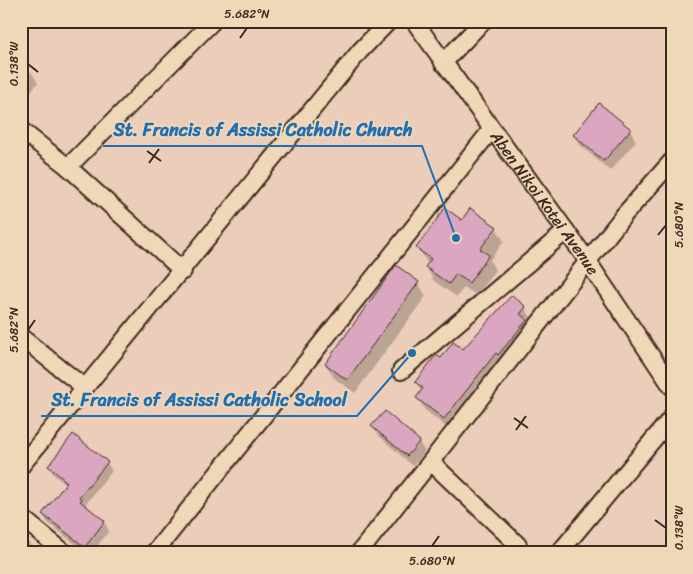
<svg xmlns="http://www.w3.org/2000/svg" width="693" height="574" font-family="Sriracha,sans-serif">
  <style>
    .shadow { fill: #0003 }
    .building { fill: #daa6c0; stroke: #3b2a1e }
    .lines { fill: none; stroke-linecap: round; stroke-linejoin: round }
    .minor-casing { stroke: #3b2a1e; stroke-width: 20 }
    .minor { stroke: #f0d7b8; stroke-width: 16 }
    .ticks { fill: none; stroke: #3b2a1e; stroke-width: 2 }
    .labels { text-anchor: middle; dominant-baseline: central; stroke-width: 4; stroke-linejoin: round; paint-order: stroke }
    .street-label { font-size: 16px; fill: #3b2a1e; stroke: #f0d7b8 }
    .leader { fill: none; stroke: #1f6fb2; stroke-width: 2 }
    .callout-dot { fill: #1f6fb2; stroke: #f0d7b8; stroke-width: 2 }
    .callout-label { font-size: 18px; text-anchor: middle; font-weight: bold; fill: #1f6fb2; stroke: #f0d7b8; stroke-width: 4; stroke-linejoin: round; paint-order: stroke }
    .neatline { fill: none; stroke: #3b2a1e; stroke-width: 2 }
    .ticks-label { font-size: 12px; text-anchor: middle; fill: #3b2a1e }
  </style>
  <rect width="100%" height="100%" fill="#eccdba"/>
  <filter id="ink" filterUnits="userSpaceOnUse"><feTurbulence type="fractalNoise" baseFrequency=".02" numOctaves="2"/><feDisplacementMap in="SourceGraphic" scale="10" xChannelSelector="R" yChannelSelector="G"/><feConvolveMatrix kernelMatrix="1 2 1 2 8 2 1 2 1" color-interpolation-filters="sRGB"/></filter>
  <g filter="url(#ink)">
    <g class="shadow">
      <path d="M21,63L32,73L38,83L21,102Z"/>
      <path d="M630,130L636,141L610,171L580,145L574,135Z"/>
      <path d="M462,222L496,228L504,241L490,260L495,270L477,296L464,287L457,297L434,281L426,267L428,264L418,248Z"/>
      <path d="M418,283L426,296L355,393L334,378L326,364Z"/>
      <path d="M512,297L525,308L533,321L451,431L425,410L418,398L422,392L416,382L441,360L463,351Z"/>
      <path d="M373,426L419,442L425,452L413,466L379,436Z"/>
      <path d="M107,463L112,471L84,506L104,522L109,531L92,553H87L48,523L43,515L66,485L54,475L49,466Z"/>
      <path d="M21,534L33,548L29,553H21Z"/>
    </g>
    <g class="building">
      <path d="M599,103L631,129L604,161L573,135Z"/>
      <path d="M445,208L462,220L470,208L497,227L480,249L489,255L469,283L456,274L449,284L425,267L431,259L416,248Z"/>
      <path d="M396,265L419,282L347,380L325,364Z"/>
      <path d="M512,295L526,307L520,314L527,320L498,355L496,353L444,419L416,398L423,388L415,382L436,355L441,358L453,342L463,349Z"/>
      <path d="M385,411L420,441L407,456L371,426Z"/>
      <path d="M73,434L108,462L79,497L82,499L80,501L105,521L85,547L42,514L67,482L48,466Z"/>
    </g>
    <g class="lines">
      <g class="minor-casing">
        <g id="minor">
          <path id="s1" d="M414,21L582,253L672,387"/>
          <path d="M443,63L483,21"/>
          <path d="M21,130L68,167L183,271"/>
          <path d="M68,167L213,21"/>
          <path d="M21,337L85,388"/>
          <path d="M401,371L566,231"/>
          <path d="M431,462L518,545"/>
          <path d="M21,466L360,51L389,21"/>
          <path d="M21,517L65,553"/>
          <path d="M154,553L492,129"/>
          <path d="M359,553L624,215L672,161"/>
          <path d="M559,553L672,417"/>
        </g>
      </g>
      <use href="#minor" class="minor"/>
    </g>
  </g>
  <path class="ticks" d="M240,38L247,28M28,64L38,72M147,151L161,161M149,163L159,149M658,235L666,225M28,330L35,320M514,418L528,428M516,430L526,416M655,520L666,528M432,546L439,536"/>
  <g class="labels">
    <g class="street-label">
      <text stroke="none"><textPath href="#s1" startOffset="224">Aben Nikoi Kotei Avenue</textPath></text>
    </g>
  </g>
  <path class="leader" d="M456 238L422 146H103M412 353L357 416H41"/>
  <g class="callout-dot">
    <circle cx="456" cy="238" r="5"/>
    <circle cx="412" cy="353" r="5"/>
  </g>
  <g class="callout-label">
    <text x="263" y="136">St. Francis of Assissi Catholic Church</text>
    <text x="199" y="406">St. Francis of Assissi Catholic School</text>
  </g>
  <rect width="693" height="574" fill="none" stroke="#f0d7b8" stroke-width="55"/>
  <rect x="28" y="28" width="638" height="518" class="neatline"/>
  <g class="ticks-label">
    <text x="247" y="18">5.682°N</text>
    <text transform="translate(14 64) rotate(-90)" y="4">0.138°W</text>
    <text transform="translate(679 225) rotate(-90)" y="4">5.680°N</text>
    <text transform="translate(14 330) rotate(-90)" y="4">5.682°N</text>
    <text transform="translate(679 528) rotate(-90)" y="4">0.138°W</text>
    <text x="432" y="565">5.680°N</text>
  </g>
</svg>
